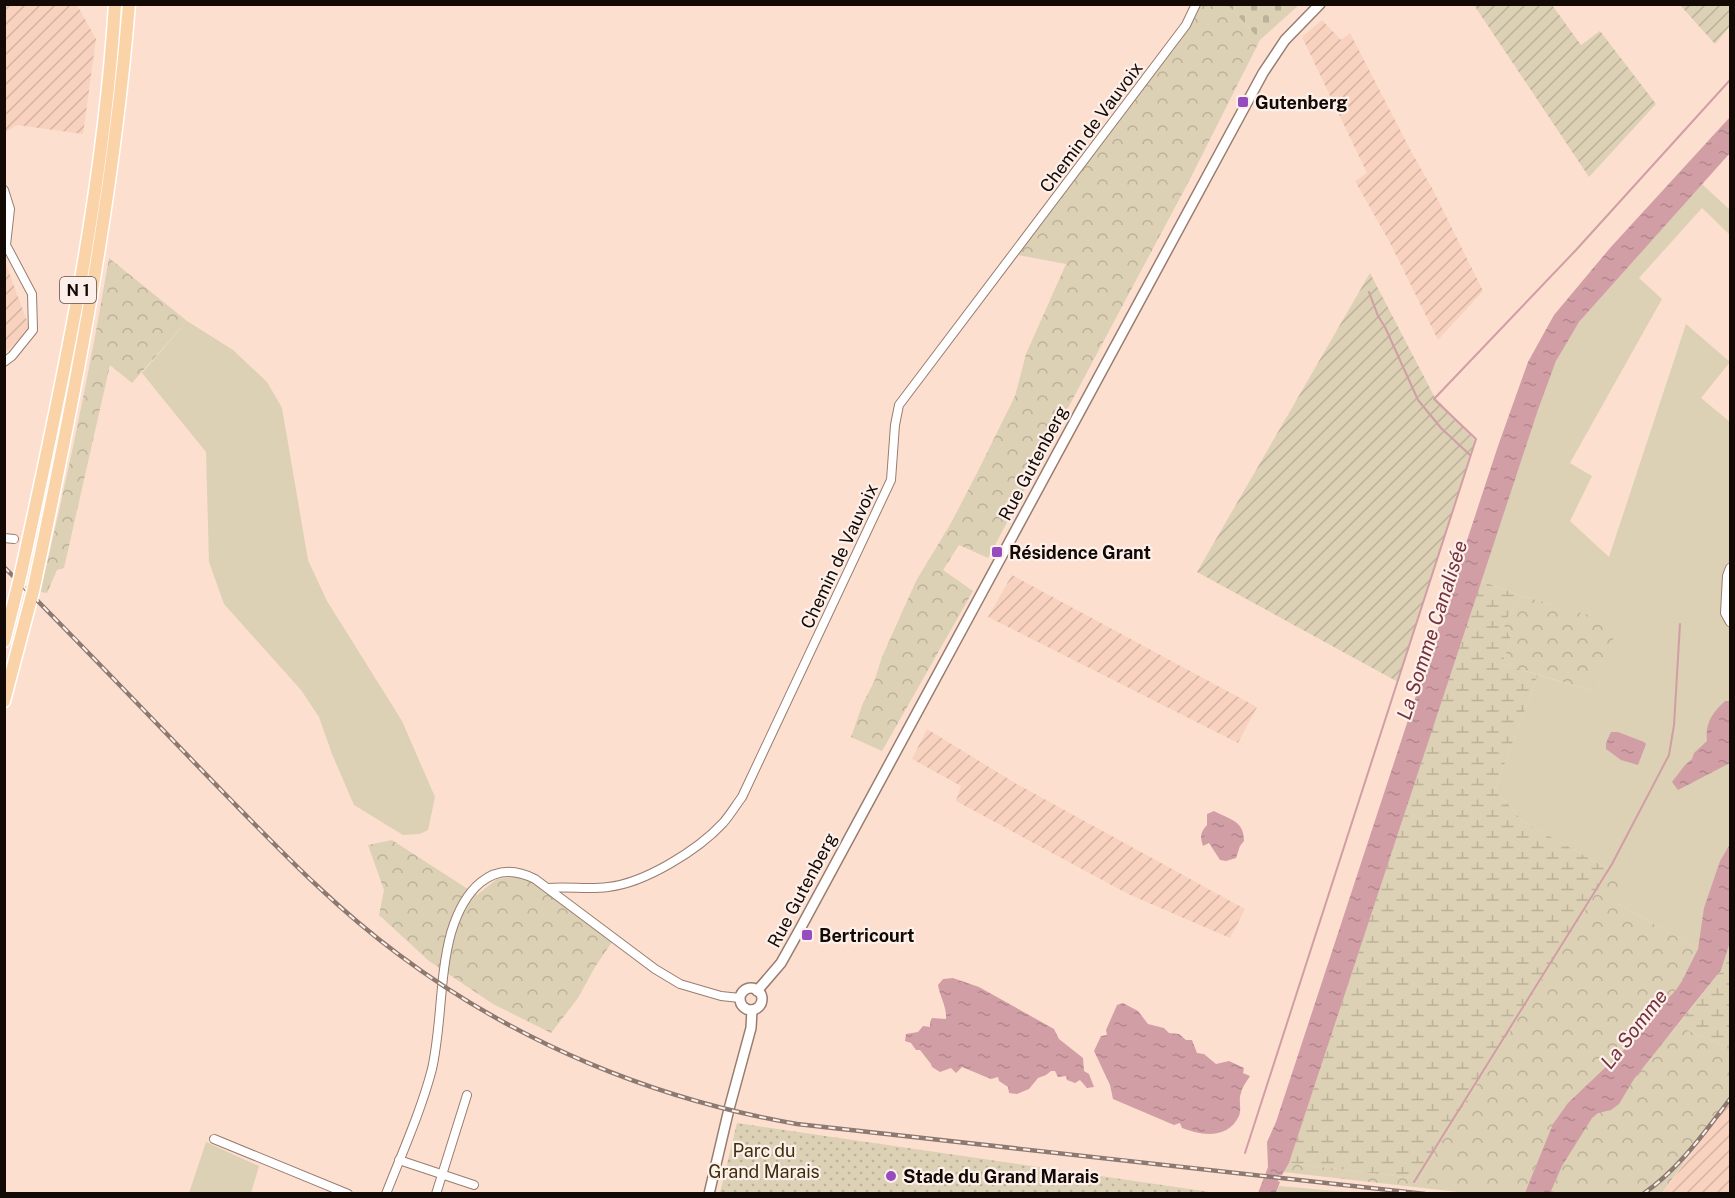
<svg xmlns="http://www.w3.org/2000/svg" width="1735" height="1198" font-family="'Public Sans',sans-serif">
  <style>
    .industrial { fill: url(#industrial-furrows) }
    .grass { fill: #dcd0b5 }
    .forest { fill: url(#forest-crowns) }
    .wetland { fill: url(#wetland-marsh) }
    .cemetery { fill: url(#cemetery-stones) }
    .park { fill: url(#park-dots) }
    .garden { fill: url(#garden-furrows) }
    .water { fill: url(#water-ripples) }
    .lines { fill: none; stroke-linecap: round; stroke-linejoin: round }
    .stream { stroke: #d19ea5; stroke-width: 2 }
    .minor-casing { stroke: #987d6f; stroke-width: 10 }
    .tertiary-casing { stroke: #987d6f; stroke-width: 12 }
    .trunk-casing { stroke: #fff; stroke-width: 15 }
    .minor { stroke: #fff; stroke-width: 8 }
    .tertiary { stroke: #fff; stroke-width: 9 }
    .trunk { stroke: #fbd3a8; stroke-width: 12 }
    .rail-casing { stroke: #8d796f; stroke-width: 4.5 }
    .rail { stroke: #fdf0ea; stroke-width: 2; stroke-dasharray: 7; stroke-linecap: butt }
    .trunk-bridge-casing { stroke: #fff; stroke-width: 15; stroke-linecap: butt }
    .trunk-bridge { stroke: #fbd3a8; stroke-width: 12 }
    .poi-dot { fill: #964cbe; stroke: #fdf0ea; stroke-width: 2 }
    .labels { text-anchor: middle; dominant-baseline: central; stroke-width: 4.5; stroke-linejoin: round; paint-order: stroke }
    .shield { fill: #fdf0ea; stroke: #594f4a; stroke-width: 1.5 }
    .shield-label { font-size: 16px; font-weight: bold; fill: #130a05 }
    .poi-label { font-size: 18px; font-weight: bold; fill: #130a05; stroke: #fdf0ea; text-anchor: start }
    .street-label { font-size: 18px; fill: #130a05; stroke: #fdf0ea }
    .park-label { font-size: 18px; fill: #3d2f0c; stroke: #fdf0ea }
    .water-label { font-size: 20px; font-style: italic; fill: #72333f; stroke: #fdf0ea }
  </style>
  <defs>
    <pattern id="industrial-furrows" width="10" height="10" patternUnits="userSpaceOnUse" patternTransform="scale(1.5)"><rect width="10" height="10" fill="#f8d2bf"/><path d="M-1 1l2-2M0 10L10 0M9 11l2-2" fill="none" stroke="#d4b3a3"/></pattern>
    <pattern id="forest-crowns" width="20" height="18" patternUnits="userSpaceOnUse" patternTransform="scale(1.5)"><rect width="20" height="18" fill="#dcd0b5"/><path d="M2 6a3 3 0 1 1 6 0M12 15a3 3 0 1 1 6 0" fill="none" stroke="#bcb19a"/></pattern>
    <pattern id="wetland-marsh" width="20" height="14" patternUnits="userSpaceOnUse" patternTransform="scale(1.5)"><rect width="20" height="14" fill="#dcd0b5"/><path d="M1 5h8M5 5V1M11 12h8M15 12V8" fill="none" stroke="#bcb19a"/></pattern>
    <pattern id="cemetery-stones" width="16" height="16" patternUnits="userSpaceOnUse" patternTransform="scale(1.5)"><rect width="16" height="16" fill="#dcd0b5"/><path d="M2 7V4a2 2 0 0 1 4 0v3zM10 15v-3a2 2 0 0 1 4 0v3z" fill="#bcb19a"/></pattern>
    <pattern id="park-dots" width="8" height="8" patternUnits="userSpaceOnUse" patternTransform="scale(1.5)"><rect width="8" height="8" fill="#dcd0b5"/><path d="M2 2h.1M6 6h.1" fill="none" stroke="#bcb19a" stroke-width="1.8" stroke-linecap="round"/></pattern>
    <pattern id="garden-furrows" width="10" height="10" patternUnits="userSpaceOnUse" patternTransform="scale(1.5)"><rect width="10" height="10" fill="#dcd0b5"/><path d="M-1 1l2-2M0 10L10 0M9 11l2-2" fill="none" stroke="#bcb19a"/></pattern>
    <pattern id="water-ripples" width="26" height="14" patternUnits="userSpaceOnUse" patternTransform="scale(1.5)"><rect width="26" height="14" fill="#d19ea5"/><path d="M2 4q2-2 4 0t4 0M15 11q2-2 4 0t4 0" fill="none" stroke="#b3878d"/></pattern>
  </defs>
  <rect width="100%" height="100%" fill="#fddfd0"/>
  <g class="industrial">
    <path d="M4,5H77L96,39L83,134L17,125L5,133Z"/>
    <path d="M1322,20L1341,40L1350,33L1412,153L1433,190L1483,291L1438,340L1389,241L1355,181L1367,173L1302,37Z"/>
    <path d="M4,259L30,329L5,353H4Z"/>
    <path d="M1012,575L1257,707L1238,743L988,617Z"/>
    <path d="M927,729L1015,783L1245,909L1230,938L1128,894L956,801L961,786L912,759Z"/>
    <path d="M1730,1099V1193L1662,1194L1713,1124Z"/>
  </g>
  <g class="grass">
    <path d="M1702,184L1730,210V235L1702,208L1639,278L1662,299L1570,463L1592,476L1570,521L1609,557L1686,324L1730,362L1701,398L1730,422V862L1698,949L1617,903L1610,870L1522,821L1495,789L1538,675L1589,690L1619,624L1522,596L1481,581L1538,410L1556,361L1562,349L1579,322Z"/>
    <path d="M187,321L233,350L267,382L282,408L308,560L327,601L402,721L435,797L428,830L420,834L403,835L354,805L332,754L319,717L301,690L224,604L209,562L206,452L142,373Z"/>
    <path d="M206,1142L259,1166L251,1193H189Z"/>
  </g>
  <g class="forest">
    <path d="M1197,5H1228L1260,40L1189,181L988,558L959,545L943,570L973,591L882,751L851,737L863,703L874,682L882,657L916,581L951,523L978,471L1015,396L1026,354L1066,264L1018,255L1185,31Z"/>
    <path d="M109,258L187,321L132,383L110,365L64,568L57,570L47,593L40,592C67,481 90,370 109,258Z"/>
    <path d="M1522,596L1620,624L1589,690L1502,664L1511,639L1503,624Z"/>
    <path d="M392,840L477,895L497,879L522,876L541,886L612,942L595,967L578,998L551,1033L493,1004L429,961L379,915L384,890L368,845Z"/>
    <path d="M1610,870L1623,887L1617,903L1698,949L1683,989L1556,1131L1525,1193H1467L1283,1172L1289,1163L1420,1179L1455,1119Z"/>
    <path d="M1677,1026L1730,1048V1099L1662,1193H1553V1192H1551L1550,1178L1591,1114L1618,1094Z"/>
    <path d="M1279,1186L1359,1193L1276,1194Z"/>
  </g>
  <g class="wetland">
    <path d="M1481,581L1522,596L1503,624L1511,639L1502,664L1538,675L1495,789L1522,821L1610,870L1455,1119L1420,1179L1289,1163Z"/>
    <path d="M1730,914V1048L1677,1026L1714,979Z"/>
  </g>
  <path class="cemetery" d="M1228,5H1299L1260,40Z"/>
  <path class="park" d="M737,1123L1217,1193H720Z"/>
  <g class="garden">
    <path d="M1514,5H1552L1581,45L1600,31L1656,104L1589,177L1474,5H1510L1511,6Z"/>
    <path d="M1680,5H1730V26L1715,44Z"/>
    <path d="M1370,273L1434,396L1475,440L1398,682L1197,572Z"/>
  </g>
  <g class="water">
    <path d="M1730,117V153L1579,322L1556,361L1538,410L1289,1163L1282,1175H1279L1278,1181L1280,1182L1276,1193H1258L1268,1167L1267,1142L1276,1122L1498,446L1528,362L1554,315L1610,248Z"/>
    <path d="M1725,701H1730V763L1678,790L1672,782L1685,765L1692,759L1694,753L1707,741C1705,723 1712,713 1725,701Z"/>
    <path d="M1611,732H1618L1644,742L1646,744L1638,765L1621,760L1606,749V743Z"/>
    <path d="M1214,811C1230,820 1244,820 1244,841L1240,846L1236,858L1226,861L1220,860L1209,843L1203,846C1200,836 1200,833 1207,825V814Z"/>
    <path d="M1730,844V942L1721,970L1634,1079L1619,1104L1611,1110L1598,1113L1592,1118L1562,1166L1551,1191L1554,1192L1553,1193H1525L1553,1124L1568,1103L1628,1046L1637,1031L1676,990L1682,981L1698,949L1704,908L1720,861Z"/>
    <path d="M953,978L979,987L1054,1029L1059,1039L1083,1058L1084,1071L1089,1074L1094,1087L1087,1088L1080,1080L1075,1083L1067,1080L1066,1076L1058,1077L1055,1071H1051L1046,1075L1038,1078L1029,1089L1017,1094L1009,1093L1008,1087L999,1081L998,1077L991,1079L962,1067L956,1073L951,1068L940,1072L932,1067L931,1064L920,1050H916L911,1043L905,1041L906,1034L918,1032L923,1026L930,1027V1022L932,1018L946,1019C947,1007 940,997 938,985L943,979Z"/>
    <path d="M1123,1003L1138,1011L1148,1024L1164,1028L1169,1033L1179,1034L1186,1040H1192L1197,1053L1204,1054L1216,1064L1229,1061L1244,1068L1243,1073L1250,1076C1247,1081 1242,1087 1241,1093C1238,1100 1242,1109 1239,1116C1228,1139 1202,1136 1182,1128L1180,1123L1174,1125L1113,1099L1110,1085L1094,1051L1101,1036L1107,1035L1106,1030L1117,1005Z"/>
  </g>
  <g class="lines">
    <g class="stream">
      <path d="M1369,292L1378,316L1385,327L1418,400L1441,428L1470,455"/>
      <path d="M1245,1153L1476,439L1434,399L1576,250L1730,80"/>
      <path d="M1414,1182L1612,864L1669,755L1674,725L1680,624"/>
    </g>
    <g class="minor-casing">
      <g id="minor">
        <path d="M4,190L10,209L6,245L32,294L33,330L12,356L4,362"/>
        <path d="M4,538L14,539"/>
        <path d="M1730,568L1727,576L1725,613L1730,622"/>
        <path d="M548,888C569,886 588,890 608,887C645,883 698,850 723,823C730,815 736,805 742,797L891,480L895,425L899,405L1186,25L1196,4"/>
        <path d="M214,1139L348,1194"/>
        <path d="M399,1160L474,1185"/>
        <path d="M386,1194C402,1153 421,1111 432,1069C442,1024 439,977 451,933C463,893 490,856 535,879L655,969L680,984L721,996L740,998"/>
        <path d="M436,1194L467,1095"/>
      </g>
    </g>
    <g class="tertiary-casing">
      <g id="tertiary">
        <circle cx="751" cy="999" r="11"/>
        <path d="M757,991L781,963L800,929L1263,73L1285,40L1320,4"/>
        <path d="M709,1194L729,1109L751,1028L752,1010"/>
      </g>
    </g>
    <g class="trunk-casing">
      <g id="trunk">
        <path d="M21,573C62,386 103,197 115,4"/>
        <path d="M34,587C75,394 113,201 129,4"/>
        <path d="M4,641L18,586"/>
        <path d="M4,701L31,599"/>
      </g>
    </g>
    <use href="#minor" class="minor"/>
    <use href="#tertiary" class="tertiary"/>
    <use href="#trunk" class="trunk"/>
    <g class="rail-casing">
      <g id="rail">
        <path d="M4,567C78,641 150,717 223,792C279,849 334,907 398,954C515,1042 653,1099 797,1124L1425,1194"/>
        <path d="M1643,1194C1679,1169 1704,1133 1730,1099"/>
      </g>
    </g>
    <use href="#rail" class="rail"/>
    <g class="trunk-bridge-casing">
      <g id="trunk-bridge">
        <path d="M18,586L21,573"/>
        <path d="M31,599L34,587"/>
      </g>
    </g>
    <use href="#trunk-bridge" class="trunk-bridge"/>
  </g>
  <g class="poi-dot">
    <rect x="1237" y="96" width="12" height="12" rx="3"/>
    <rect x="991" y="546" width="12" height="12" rx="3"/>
    <rect x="801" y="929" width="12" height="12" rx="3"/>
    <circle cx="891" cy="1176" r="6"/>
  </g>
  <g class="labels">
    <rect class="shield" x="60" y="277" width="36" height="26" rx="4.5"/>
    <g class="shield-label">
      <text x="78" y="290">N 1</text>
    </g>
    <g class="poi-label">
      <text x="1255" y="102">Gutenberg</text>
      <text x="1009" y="552">Résidence Grant</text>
      <text x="819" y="935">Bertricourt</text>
      <text x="903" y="1176">Stade du Grand Marais</text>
    </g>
    <g class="street-label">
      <text transform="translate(1091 127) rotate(-53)">Chemin de Vauvoix</text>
      <text transform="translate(1033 463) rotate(-62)">Rue Gutenberg</text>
      <text transform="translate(839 556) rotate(-65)">Chemin de Vauvoix</text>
      <text transform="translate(802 890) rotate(-62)">Rue Gutenberg</text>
    </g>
    <g class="park-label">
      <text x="764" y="1150">Parc du<tspan x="764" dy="21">Grand Marais</tspan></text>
    </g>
    <g class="water-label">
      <text transform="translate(1432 630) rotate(-72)">La Somme Canalisée</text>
      <text transform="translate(1634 1029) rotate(-52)">La Somme</text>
    </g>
  </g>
  <rect width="1735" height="1198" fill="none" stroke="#130a05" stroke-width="12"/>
</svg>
